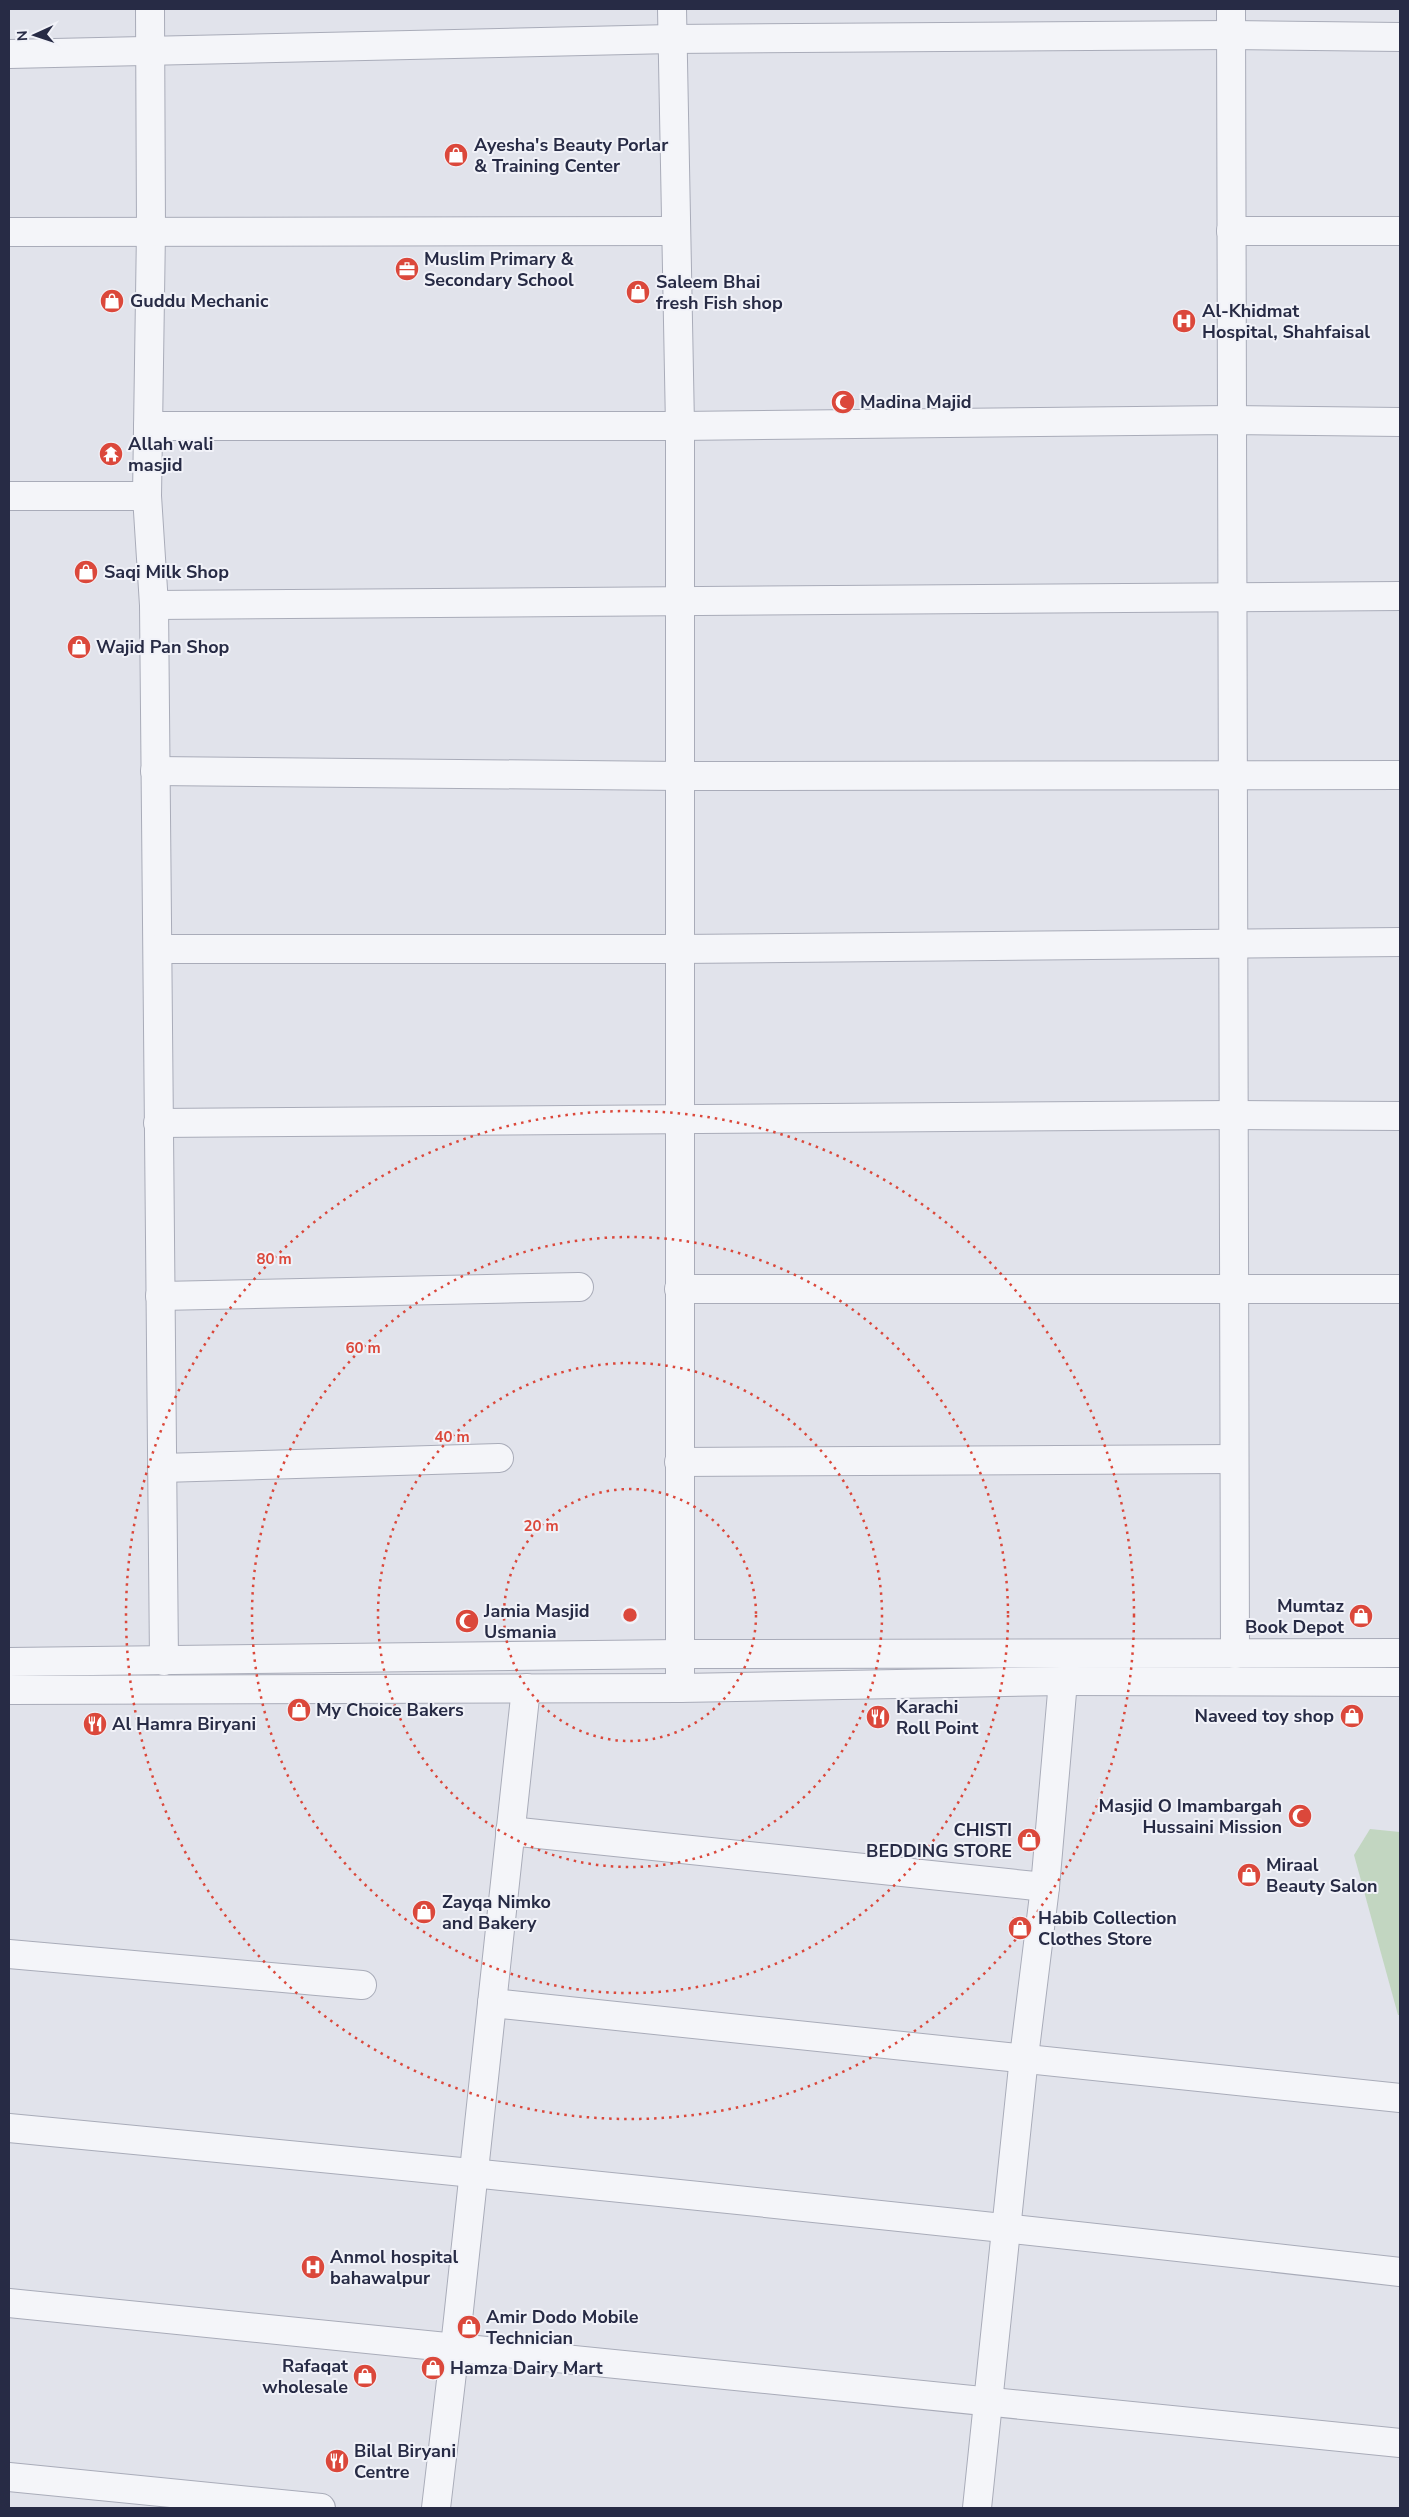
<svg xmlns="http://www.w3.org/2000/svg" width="1409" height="2517" font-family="'Nunito Sans',sans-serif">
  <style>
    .green { fill: #c2d6c1 }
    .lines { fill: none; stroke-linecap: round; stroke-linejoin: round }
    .minor-casing { stroke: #a9acb9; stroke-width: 30 }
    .minor { stroke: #f4f5f9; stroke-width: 28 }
    .ring { fill: none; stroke: #db483b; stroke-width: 2.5; stroke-dasharray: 2.5 5 }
    .labels { text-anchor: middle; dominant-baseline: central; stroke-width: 4; stroke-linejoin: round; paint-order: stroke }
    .poi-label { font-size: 18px; font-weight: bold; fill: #272b45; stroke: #f1f2f8; text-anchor: start }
    .centre { fill: #db483b; stroke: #f1f2f8; stroke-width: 2.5 }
    .ring-label { font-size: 15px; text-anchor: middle; font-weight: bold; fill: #db483b; stroke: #f1f2f8; stroke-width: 4; stroke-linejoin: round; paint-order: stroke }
  </style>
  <rect width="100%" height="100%" fill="#e1e3eb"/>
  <path class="green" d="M1370,1829L1400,1832V2015H1398L1354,1855Z"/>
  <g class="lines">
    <g class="minor-casing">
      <g id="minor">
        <path d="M150,9L151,230L147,496L154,605L164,1661"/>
        <path d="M672,9L680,426V1688"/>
        <path d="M1231,9L1235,1654"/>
        <path d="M9,54L672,39L1231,35L1400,37"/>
        <path d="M1231,231H1400"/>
        <path d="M9,232L676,231"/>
        <path d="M148,426H680L1231,420L1400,422"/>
        <path d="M9,496H147"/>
        <path d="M154,605L1400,596"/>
        <path d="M155,771L679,776L1400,775"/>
        <path d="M158,949H679L1400,942"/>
        <path d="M158,1123L1233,1115L1400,1116"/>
        <path d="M679,1289H1400"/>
        <path d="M160,1296L579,1287"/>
        <path d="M679,1462L1234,1459"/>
        <path d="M162,1468L499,1458"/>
        <path d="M9,1662L679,1654L1400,1653"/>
        <path d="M9,1690L680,1688L1063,1681L1400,1682"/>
        <path d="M510,1831L1045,1887"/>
        <path d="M9,1954L362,1985"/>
        <path d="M492,2003L1400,2098"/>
        <path d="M9,2128C473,2172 937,2219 1400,2272"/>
        <path d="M9,2303L1400,2443"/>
        <path d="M9,2477L321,2508"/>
        <path d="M436,2508L455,2347L526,1688"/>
        <path d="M977,2508L1024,2057L1045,1887L1063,1681"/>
      </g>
    </g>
    <use href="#minor" class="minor"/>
  </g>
  <g class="ring">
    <circle cx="630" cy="1615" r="126"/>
    <circle cx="630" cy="1615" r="252"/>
    <circle cx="630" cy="1615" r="378"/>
    <circle cx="630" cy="1615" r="504"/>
  </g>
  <defs>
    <g id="shop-disc" transform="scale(1.25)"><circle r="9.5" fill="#db483b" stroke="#f1f2f8"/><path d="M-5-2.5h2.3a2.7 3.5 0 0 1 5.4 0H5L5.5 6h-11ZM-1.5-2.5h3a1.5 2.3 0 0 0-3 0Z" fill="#fff"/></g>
    <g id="office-disc" transform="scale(1.25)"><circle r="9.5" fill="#db483b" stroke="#f1f2f8"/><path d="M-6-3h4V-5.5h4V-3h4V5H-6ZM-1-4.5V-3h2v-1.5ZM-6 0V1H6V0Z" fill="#fff"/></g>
    <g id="hospital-disc" transform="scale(1.25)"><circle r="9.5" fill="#db483b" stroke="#f1f2f8"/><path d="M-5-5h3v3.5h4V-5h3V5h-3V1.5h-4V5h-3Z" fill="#fff"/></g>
    <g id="mosque-disc" transform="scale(1.25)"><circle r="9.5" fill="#db483b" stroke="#f1f2f8"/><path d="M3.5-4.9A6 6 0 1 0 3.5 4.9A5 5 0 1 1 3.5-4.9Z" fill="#fff"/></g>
    <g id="temple-disc" transform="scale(1.25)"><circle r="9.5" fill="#db483b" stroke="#f1f2f8"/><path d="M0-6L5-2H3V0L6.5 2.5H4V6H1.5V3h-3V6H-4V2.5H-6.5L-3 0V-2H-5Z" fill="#fff"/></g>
    <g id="restaurant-disc" transform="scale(1.25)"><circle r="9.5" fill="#db483b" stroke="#f1f2f8"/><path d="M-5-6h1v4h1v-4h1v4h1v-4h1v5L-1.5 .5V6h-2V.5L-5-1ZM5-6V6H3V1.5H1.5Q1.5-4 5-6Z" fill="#fff"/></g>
  </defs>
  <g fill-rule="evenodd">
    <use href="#shop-disc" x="456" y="155"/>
    <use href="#office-disc" x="407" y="269"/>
    <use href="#shop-disc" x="638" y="292"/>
    <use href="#shop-disc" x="112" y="301"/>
    <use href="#hospital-disc" x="1184" y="321"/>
    <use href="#mosque-disc" x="843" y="402"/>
    <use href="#temple-disc" x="111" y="454"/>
    <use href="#shop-disc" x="86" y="572"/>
    <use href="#shop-disc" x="79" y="647"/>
    <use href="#shop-disc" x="1361" y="1616"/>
    <use href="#mosque-disc" x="467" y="1621"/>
    <use href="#shop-disc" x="299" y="1710"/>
    <use href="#shop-disc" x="1352" y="1716"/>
    <use href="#restaurant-disc" x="878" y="1717"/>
    <use href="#restaurant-disc" x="95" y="1724"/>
    <use href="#mosque-disc" x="1300" y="1816"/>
    <use href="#shop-disc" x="1029" y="1840"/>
    <use href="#shop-disc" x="1249" y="1875"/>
    <use href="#shop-disc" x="424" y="1912"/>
    <use href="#shop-disc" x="1020" y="1928"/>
    <use href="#hospital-disc" x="313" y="2267"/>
    <use href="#shop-disc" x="469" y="2327"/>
    <use href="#shop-disc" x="433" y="2368"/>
    <use href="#shop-disc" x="365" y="2376"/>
    <use href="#restaurant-disc" x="337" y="2461"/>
  </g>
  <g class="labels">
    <g class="poi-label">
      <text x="474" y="145">Ayesha's Beauty Porlar<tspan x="474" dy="21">&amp; Training Center</tspan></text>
      <text x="424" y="259">Muslim Primary &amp;<tspan x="424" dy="21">Secondary School</tspan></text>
      <text x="656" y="282">Saleem Bhai<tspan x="656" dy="21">fresh Fish shop</tspan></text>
      <text x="130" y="301">Guddu Mechanic</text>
      <text x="1202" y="311">Al-Khidmat<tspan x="1202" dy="21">Hospital, Shahfaisal</tspan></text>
      <text x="860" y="402">Madina Majid</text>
      <text x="128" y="444">Allah wali<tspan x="128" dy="21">masjid</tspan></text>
      <text x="104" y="572">Saqi Milk Shop</text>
      <text x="96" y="647">Wajid Pan Shop</text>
      <text x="1344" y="1606" text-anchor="end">Mumtaz<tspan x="1344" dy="21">Book Depot</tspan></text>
      <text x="484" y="1611">Jamia Masjid<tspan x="484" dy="21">Usmania</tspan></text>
      <text x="896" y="1707">Karachi<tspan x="896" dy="21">Roll Point</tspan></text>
      <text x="316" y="1710">My Choice Bakers</text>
      <text x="1334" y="1716" text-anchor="end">Naveed toy shop</text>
      <text x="112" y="1724">Al Hamra Biryani</text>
      <text x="1282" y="1806" text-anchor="end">Masjid O Imambargah<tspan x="1282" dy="21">Hussaini Mission</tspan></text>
      <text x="1012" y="1830" text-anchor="end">CHISTI<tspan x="1012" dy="21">BEDDING STORE</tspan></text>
      <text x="1266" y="1865">Miraal<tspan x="1266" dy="21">Beauty Salon</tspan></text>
      <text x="442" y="1902">Zayqa Nimko<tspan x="442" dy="21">and Bakery</tspan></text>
      <text x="1038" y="1918">Habib Collection<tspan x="1038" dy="21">Clothes Store</tspan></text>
      <text x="330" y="2257">Anmol hospital<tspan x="330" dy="21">bahawalpur</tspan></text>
      <text x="486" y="2317">Amir Dodo Mobile<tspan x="486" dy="21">Technician</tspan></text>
      <text x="348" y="2366" text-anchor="end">Rafaqat<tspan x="348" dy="21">wholesale</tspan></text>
      <text x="450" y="2368">Hamza Dairy Mart</text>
      <text x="354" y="2451">Bilal Biryani<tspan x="354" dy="21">Centre</tspan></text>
    </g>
  </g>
  <circle cx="630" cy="1615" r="8" class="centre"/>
  <g class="ring-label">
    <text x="274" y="1264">80 m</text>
    <text x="363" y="1353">60 m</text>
    <text x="452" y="1442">40 m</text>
    <text x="541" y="1531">20 m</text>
  </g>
  <rect width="1409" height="2517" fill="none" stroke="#272b45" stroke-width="20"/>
  <g transform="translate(35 35) rotate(267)" stroke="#f1f2f8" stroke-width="4" paint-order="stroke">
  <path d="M0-4L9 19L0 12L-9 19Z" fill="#272b45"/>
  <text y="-8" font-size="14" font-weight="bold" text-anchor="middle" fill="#272b45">N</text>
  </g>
</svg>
